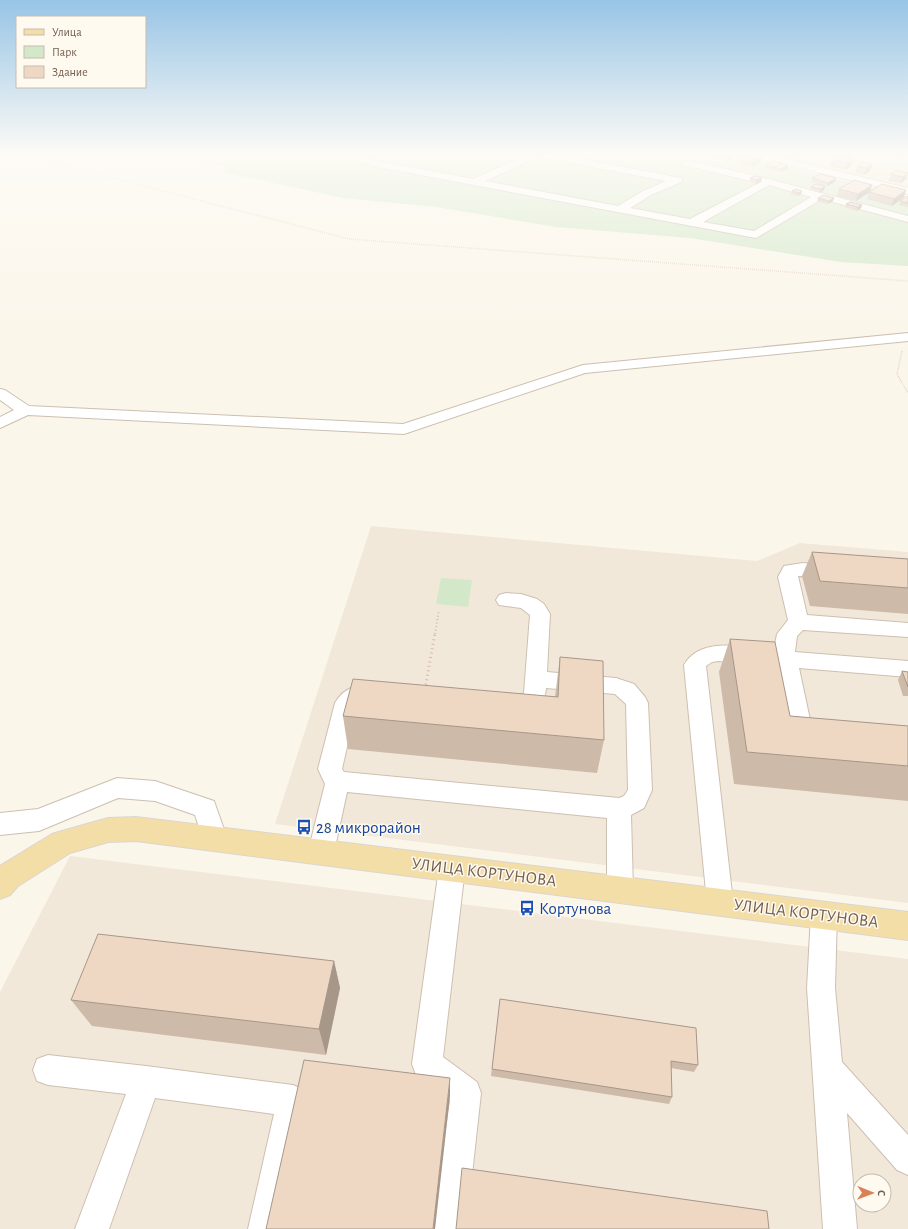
<svg xmlns="http://www.w3.org/2000/svg" width="908" height="1229" font-family="'Alegreya Sans',sans-serif">
  <style>
    .residential { fill: #f2e8d9; fill-rule: evenodd }
    .green { fill: #d3e8c9 }
    .lines { fill: none; stroke-linecap: round; stroke-linejoin: round }
    .minor-casing { stroke: #cdbfb1; stroke-width: 2 }
    .major-casing { stroke: #dbd5d1; stroke-width: 2 }
    .path-far2 { stroke: #d4bca7; stroke-width: 1.5; stroke-dasharray: 0.5 1.5; stroke-linecap: butt }
    .path-far1 { stroke: #d4bca7; stroke-width: 2; stroke-dasharray: 1 2.5; stroke-linecap: butt }
    .path { stroke: #d4bca7; stroke-width: 3; stroke-dasharray: 1 3.5; stroke-linecap: butt }
    .minor { fill: #fff; fill-rule: evenodd }
    .major { fill: #f4dea8; fill-rule: evenodd }
    .wall { fill: #cdbaa9 }
    .shaded-wall { fill: #a79789 }
    .building { fill: #eed8c4; stroke: #a79789 }
    .labels { text-anchor: middle; dominant-baseline: central; stroke-width: 3; stroke-linejoin: round; paint-order: stroke }
    .near-transit-label { font-size: 17px; fill: #164399; stroke: #fefaf0; text-anchor: start }
    .near-street-label { font-size: 17px; fill: #745f4f; stroke: #fefaf0 }
  </style>
  <rect width="100%" height="100%" fill="#fbf6ea"/>
  <g class="residential">
    <path d="M749,155H908V193Z"/>
    <path d="M371,526L757,561L800,543L908,552V903L275,824Z"/>
    <path d="M70,856L908,959V1229H0V992ZM860,1181H884V1205H860Z"/>
  </g>
  <g class="green">
    <path d="M163,155H739L908,197V266L841,262L690,238L556,227L436,207L343,198L221,172L228,168Z"/>
    <path d="M441,578L472,580L468,607L436,604Z"/>
  </g>
  <g class="lines">
    <g class="minor-casing">
      <g id="minor">
        <path d="M338,155H354L383,162L473,179L527,155H540L538,157L485,181L618,206L643,191L666,181L546,158L541,155H560L681,178L682,180L681,182L651,195L630,208L690,219L759,183L684,165L682,163L687,160L772,180L908,216V222L822,199L756,238L383,168L340,157ZM769,185L811,197L754,231L703,222Z"/>
        <path d="M752,155H768L908,188V194L754,157Z"/>
        <path d="M908,333V341L585,373L404,434L28,415L0,428V417L14,410L0,400V389L5,390L29,406L403,424L583,365Z"/>
        <path d="M803,563L839,566L842,571L839,576L832,577L798,576L807,615L908,623V637L803,630L797,636L795,652L908,661V677L799,668L813,734L817,742L814,749L806,751L798,749L791,736L777,666L718,661L712,662L706,666L733,902L729,911L720,914L711,911L707,902L684,665C701,635 746,648 774,650L777,634L788,620L778,577L784,566Z"/>
        <path d="M506,593L521,594L537,599L544,604L550,614L547,672L616,678L634,684L645,697L648,703L652,790L644,808L631,815L633,890L629,899L620,902L611,899L607,890V818L347,792L334,852L330,860L321,863L312,860L308,852L325,784L318,769L335,703C343,688 361,681 378,686L381,692L378,698L364,701L356,707L342,769L344,772L619,798L624,796L628,790L626,704L615,694L546,688C545,710 522,716 504,710L501,704L504,698C511,696 519,697 524,693L530,615L521,608L499,605L496,600L499,595Z"/>
        <path d="M117,778L155,781L214,801L227,838L223,846L214,849L205,846L195,815L155,801L118,798L39,831L0,835V813L38,809Z"/>
        <path d="M452,856L461,860L465,868L443,1057L477,1082L481,1093L466,1229H432L450,1100L416,1075L412,1064L439,868L443,860Z"/>
        <path d="M824,902L833,906L837,915L835,988L842,1062L908,1135V1175L897,1170L847,1113L857,1229H823L807,988L811,915L815,906Z"/>
        <path d="M48,1055L146,1066L293,1085L304,1090L309,1101L282,1229H248L274,1114L155,1098L109,1229H75L126,1094L48,1085L37,1081L33,1070L37,1059Z"/>
      </g>
    </g>
    <g class="major-casing">
      <path id="major" d="M136,817L908,912V940L136,841L108,842L70,853L18,886L10,895L0,899V866L52,834L62,831L108,818Z"/>
    </g>
    <g class="path-far2">
      <path d="M24,155L349,239L908,281"/>
      <path d="M902,351L897,374L908,393"/>
    </g>
    <path class="path-far1" d="M435,634L439,610"/>
    <path class="path" d="M425,689L435,633"/>
    <use href="#minor" class="minor"/>
    <use href="#major" class="major"/>
  </g>
  <g class="wall">
    <path d="M717,155H732V158L726,161L716,158Z"/>
    <path d="M786,155H805L799,158Z"/>
    <path d="M830,155H851V157L848,158L851,166L845,170L830,166L832,159L836,157Z"/>
    <path d="M886,155H904L900,158Z"/>
    <path d="M738,156L760,162L752,167L737,163Z"/>
    <path d="M766,165H788V169L780,172L765,168Z"/>
    <path d="M872,165L870,171L864,175L855,173L857,166Z"/>
    <path d="M908,173L906,179L901,183L888,181L891,174Z"/>
    <path d="M750,178H762L761,182L756,184L750,182Z"/>
    <path d="M812,178L835,182L827,186L811,182Z"/>
    <path d="M825,186L824,190L820,193L810,190L811,187Z"/>
    <path d="M795,189L801,194L798,196L791,194L792,191Z"/>
    <path d="M839,189L870,192L906,190L904,197L892,206L867,199L869,192L856,201L837,196Z"/>
    <path d="M908,196V207L899,205L900,201Z"/>
    <path d="M818,198H834L833,201L828,204L817,201Z"/>
    <path d="M846,204L862,205L861,208L857,211L845,207Z"/>
    <path d="M812,552L908,559V614L810,606L802,576Z"/>
    <path d="M730,639L790,716L908,726V801L734,784L719,672Z"/>
    <path d="M560,657L604,740L597,773L348,749L343,716L555,697Z"/>
    <path d="M902,671L908,672V696H903L898,680Z"/>
    <path d="M334,961L340,988L326,1055L92,1026L71,1000Z"/>
    <path d="M500,999L698,1065L694,1072L671,1068L672,1097L669,1104L491,1076Z"/>
  </g>
  <g class="shaded-wall">
    <path d="M732,155V158L726,161L727,158Z"/>
    <path d="M762,155L760,162L752,167L753,160Z"/>
    <path d="M800,155H805L799,158Z"/>
    <path d="M846,155H851V157L845,159Z"/>
    <path d="M901,155H904L900,158Z"/>
    <path d="M853,159L851,166L845,170L847,163Z"/>
    <path d="M788,165V169L780,172L781,169Z"/>
    <path d="M872,165L870,171L864,175L866,168Z"/>
    <path d="M908,173L906,179L901,183L903,177Z"/>
    <path d="M762,178L761,182L756,184L757,180Z"/>
    <path d="M836,178L835,182L827,186L828,183Z"/>
    <path d="M872,185L870,192L856,201L858,194Z"/>
    <path d="M825,186L824,190L820,193L821,189Z"/>
    <path d="M906,190L904,197L892,206L894,199Z"/>
    <path d="M802,191L801,194L798,196L799,193Z"/>
    <path d="M834,198L833,201L828,204L829,201Z"/>
    <path d="M862,205L861,208L857,211L858,207Z"/>
    <path d="M334,961L340,988L326,1055L319,1029Z"/>
    <path d="M450,1078V1096L435,1229H433Z"/>
  </g>
  <g class="building">
    <path d="M717,155H732L727,158Z"/>
    <path d="M741,155H762L753,160L738,156Z"/>
    <path d="M838,156L853,159L847,163L832,159Z"/>
    <path d="M773,161L788,165L781,169L766,165Z"/>
    <path d="M863,162L872,165L866,168L857,166Z"/>
    <path d="M896,170L908,173L903,177L891,174Z"/>
    <path d="M820,174L836,178L828,183L812,178Z"/>
    <path d="M755,176L762,178L757,180L750,178Z"/>
    <path d="M854,180L872,185L858,194L839,189Z"/>
    <path d="M816,184L825,186L821,189L811,187Z"/>
    <path d="M882,184L906,190L894,199L869,192Z"/>
    <path d="M795,189L802,191L799,193L792,191Z"/>
    <path d="M824,195L834,198L829,201L818,198Z"/>
    <path d="M908,196V203L900,201Z"/>
    <path d="M850,202L862,205L858,207L846,204Z"/>
    <path d="M812,552L908,559V588L820,581Z"/>
    <path d="M730,639L775,642L790,716L908,726V766L747,752Z"/>
    <path d="M560,657L603,661L604,740L343,716L353,679L558,697Z"/>
    <path d="M902,671L908,672V687Z"/>
    <path d="M98,934L334,961L319,1029L71,1000Z"/>
    <path d="M500,999L696,1028L698,1065L671,1061L672,1097L492,1069Z"/>
    <path d="M304,1060L450,1078L433,1229H266Z"/>
    <path d="M462,1168L767,1211L769,1229H456Z"/>
  </g>
  <linearGradient id="sky" x2="0" y2="1"><stop stop-color="#98c4e6"/><stop offset="0.47" stop-color="#fdfbf6"/><stop offset="1" stop-color="#fdfbf6" stop-opacity="0"/></linearGradient>
  <rect width="908" height="327" fill="url(#sky)"/>
  <defs>
    <g id="bus-bare" transform="scale(1.2)"><path d="M-5-6H5V4H4V6H2V4H-2V6H-4V4H-5ZM-3.5-4V0h7V-4ZM-3.5 1.2v1.5H-2V1.2ZM2 1.2v1.5H3.5V1.2Z" fill="#1a4fb4" stroke="#fefaf0" stroke-width="2.5" paint-order="stroke"/></g>
  </defs>
  <g fill-rule="evenodd">
    <use href="#bus-bare" x="304" y="827"/>
    <use href="#bus-bare" x="527" y="908"/>
  </g>
  <g class="labels">
    <g class="near-transit-label">
      <text x="316" y="827">28 микрорайон</text>
      <text x="539" y="908">Кортунова</text>
    </g>
    <g class="near-street-label">
      <text transform="translate(484 872) rotate(7)">УЛИЦА КОРТУНОВА</text>
      <text transform="translate(806 913) rotate(7)">УЛИЦА КОРТУНОВА</text>
    </g>
  </g>
  <rect x="16" y="16" width="130" height="72" fill="#fefaf0" stroke="#c7bcb0"/>
  <rect x="24" y="29" width="20" height="6" fill="#f4dea8" stroke="#c7bcb0"/>
  <text x="52" y="36" font-size="12" fill="#745f4f">Улица</text>
  <rect x="24" y="46" width="20" height="12" fill="#d3e8c9" stroke="#c7bcb0"/>
  <text x="52" y="56" font-size="12" fill="#745f4f">Парк</text>
  <rect x="24" y="66" width="20" height="12" fill="#eed8c4" stroke="#c7bcb0"/>
  <text x="52" y="76" font-size="12" fill="#745f4f">Здание</text>
  <g transform="translate(872 1193) rotate(91)"><circle r="19" fill="#fefaf0" stroke="#c7bcb0"/>
  <path d="M0-3L7 15L0 10L-7 15Z" fill="#da815a"/>
  <text y="-6" font-size="11" font-weight="bold" text-anchor="middle" fill="#745f4f">С</text>
  </g>
</svg>
